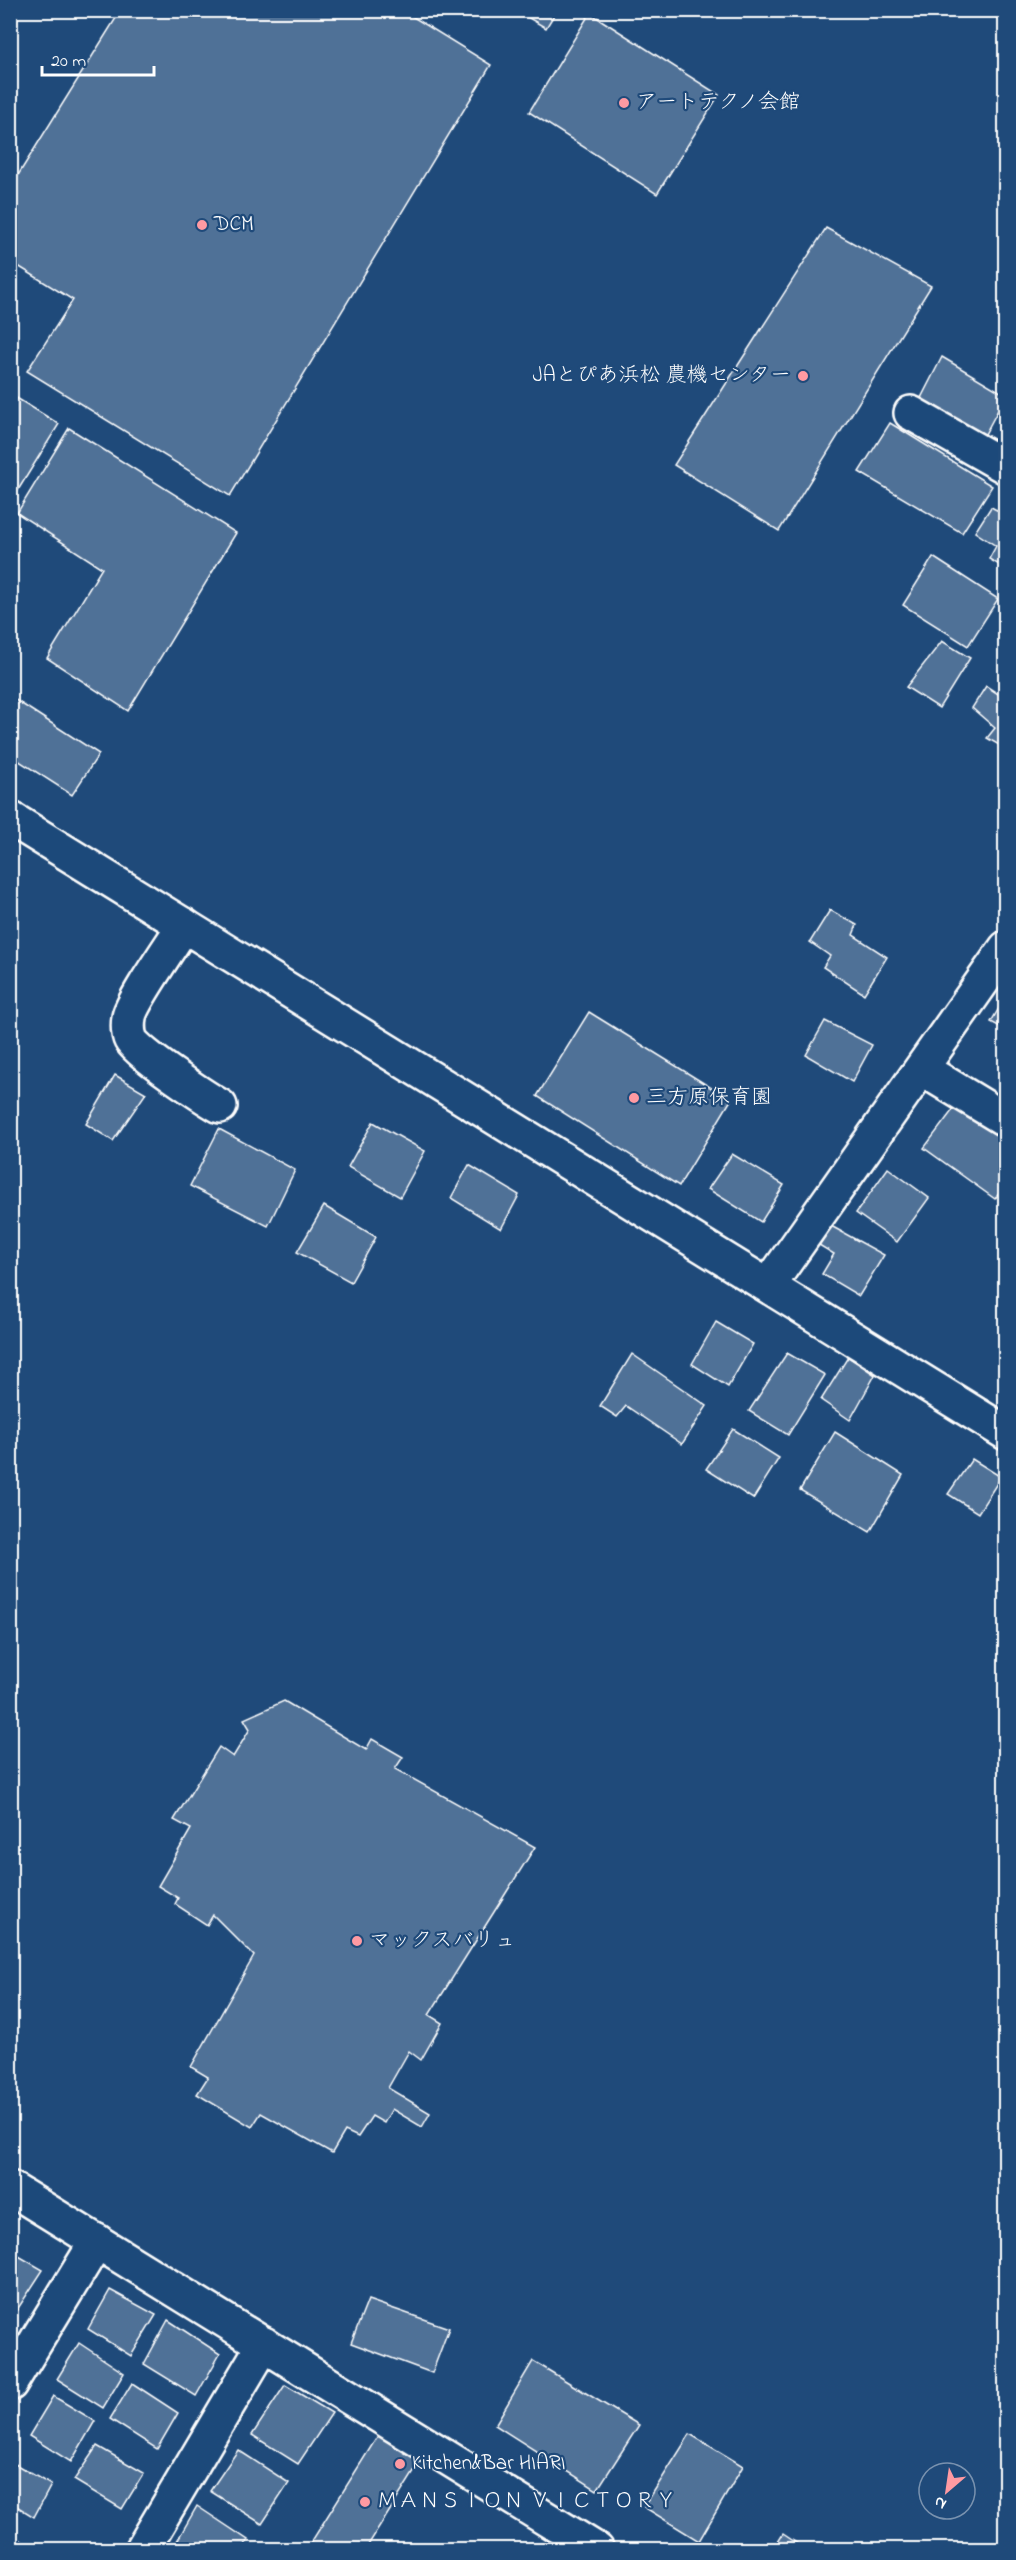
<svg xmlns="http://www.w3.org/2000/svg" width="1016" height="2560" font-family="'Indie Flower','Klee One',sans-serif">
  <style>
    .building { fill: #507197; stroke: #fff; stroke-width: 1.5 }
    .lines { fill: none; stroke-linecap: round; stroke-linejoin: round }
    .minor-casing { stroke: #fff; stroke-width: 38 }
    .minor { stroke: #1f4a7a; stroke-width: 33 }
    .poi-dot { fill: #ff9aa2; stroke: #1f4a7a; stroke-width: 2 }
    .labels { text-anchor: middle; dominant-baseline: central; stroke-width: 4.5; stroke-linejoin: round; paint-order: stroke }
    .poi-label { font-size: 21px; fill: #fff; stroke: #1f4a7a; text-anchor: start }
  </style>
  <rect width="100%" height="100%" fill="#1f4a7a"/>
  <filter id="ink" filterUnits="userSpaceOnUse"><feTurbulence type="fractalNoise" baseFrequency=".0167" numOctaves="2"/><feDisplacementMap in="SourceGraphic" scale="12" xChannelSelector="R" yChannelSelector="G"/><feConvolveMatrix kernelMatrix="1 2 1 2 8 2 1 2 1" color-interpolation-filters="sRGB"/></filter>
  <g filter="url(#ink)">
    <g class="building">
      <path d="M121,10H402L491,65L230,496L27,371L73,300L10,261V188Z"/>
      <path d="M515,10H557L546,28Z"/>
      <path d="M590,13L719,95L657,194L529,112Z"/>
      <path d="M826,228L931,286L779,531L674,465Z"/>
      <path d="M942,357L1006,395L984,436L920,400Z"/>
      <path d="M10,394L59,424L10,503Z"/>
      <path d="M890,423L992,486L962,533L859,472Z"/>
      <path d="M69,428L236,533L128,711L47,658L102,568L17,513Z"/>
      <path d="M991,507L1006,515V569L989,559L996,546L975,532Z"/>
      <path d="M933,557L998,599L968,646L903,605Z"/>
      <path d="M942,641L970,658L939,708L906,687Z"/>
      <path d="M986,686L1006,699V749L987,738L995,728L972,708Z"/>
      <path d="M14,699L99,754L72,795L10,755V704Z"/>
      <path d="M830,910L857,925L853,935L887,957L864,994L823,967L830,956L810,942Z"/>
      <path d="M1006,996V1030L991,1022Z"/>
      <path d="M589,1012L731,1100L679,1186L537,1096Z"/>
      <path d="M825,1021L872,1045L852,1082L806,1055Z"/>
      <path d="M115,1075L146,1093L113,1141L86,1124Z"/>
      <path d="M955,1107L1006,1142V1184L995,1199L924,1148Z"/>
      <path d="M373,1122L425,1151L400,1197L348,1167Z"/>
      <path d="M219,1129L295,1170L268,1226L190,1186Z"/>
      <path d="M732,1154L784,1185L761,1222L708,1189Z"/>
      <path d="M469,1165L519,1195L501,1229L451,1198Z"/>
      <path d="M888,1168L929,1198L897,1242L856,1213Z"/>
      <path d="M324,1206L376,1237L351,1282L297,1252Z"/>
      <path d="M831,1226L884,1255L859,1296L822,1274L834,1254L819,1245Z"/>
      <path d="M716,1322L753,1344L728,1387L692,1364Z"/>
      <path d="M787,1353L825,1375L788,1435L749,1411Z"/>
      <path d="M632,1354L707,1406L682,1444L626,1406L617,1417L600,1406Z"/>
      <path d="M848,1357L875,1375L850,1420L821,1400Z"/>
      <path d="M733,1429L779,1458L753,1499L706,1469Z"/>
      <path d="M835,1432L903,1475L870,1532L800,1490Z"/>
      <path d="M972,1459L1001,1477L978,1513L948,1494Z"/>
      <path d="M284,1701L366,1750L372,1739L403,1757L395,1769L535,1847L429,2015L442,2023L421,2060L409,2051L388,2088L430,2113L422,2127L392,2109L384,2123L372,2116L358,2137L345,2131L332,2153L261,2113L252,2127L197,2094L208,2077L191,2067L254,1956L213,1915L207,1925L175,1904L178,1898L158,1886L191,1829L174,1820L219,1747L233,1757L250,1729L244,1719Z"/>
      <path d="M10,2251L43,2270L15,2313L10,2310Z"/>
      <path d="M110,2290L156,2315L131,2356L88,2329Z"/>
      <path d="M368,2300L449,2328L432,2373L351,2343Z"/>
      <path d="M168,2320L220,2354L196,2396L144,2364Z"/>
      <path d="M79,2343L124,2373L103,2408L57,2379Z"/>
      <path d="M533,2361L639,2425L597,2490L495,2425Z"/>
      <path d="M132,2383L178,2413L157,2449L110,2419Z"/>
      <path d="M285,2385L332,2413L298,2464L252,2435Z"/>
      <path d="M53,2396L95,2421L71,2462L29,2436Z"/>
      <path d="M379,2434L421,2461L365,2550H318L310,2544Z"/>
      <path d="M690,2434L743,2466L699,2541L644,2507Z"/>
      <path d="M97,2446L144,2473L122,2509L74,2480Z"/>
      <path d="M238,2450L289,2483L262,2524L210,2491Z"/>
      <path d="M10,2461L51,2485L34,2517L10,2502Z"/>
      <path d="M197,2506L248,2540L242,2550L173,2548Z"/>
      <path d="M10,2534L22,2541L17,2550H10Z"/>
      <path d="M783,2534L807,2550H773Z"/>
    </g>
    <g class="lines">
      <g class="minor-casing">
        <g id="minor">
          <path d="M911,413L1006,467"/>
          <path d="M10,818L1006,1433"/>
          <path d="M184,925C173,943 132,1001 129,1017C128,1024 128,1034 131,1040C136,1052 206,1098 220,1106"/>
          <path d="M922,1069L1006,1120"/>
          <path d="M769,1285L1006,948"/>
          <path d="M10,2188L597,2550"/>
          <path d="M10,2384L97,2241"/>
          <path d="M142,2550L264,2344"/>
        </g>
      </g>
      <use href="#minor" class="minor"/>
    </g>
  </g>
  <g class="poi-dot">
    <circle cx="624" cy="103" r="6"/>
    <circle cx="202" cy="225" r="6"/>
    <circle cx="803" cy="376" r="6"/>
    <circle cx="634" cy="1098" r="6"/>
    <circle cx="357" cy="1941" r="6"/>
    <circle cx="400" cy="2464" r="6"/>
    <circle cx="365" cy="2502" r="6"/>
  </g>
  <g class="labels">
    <g class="poi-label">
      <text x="636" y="103">アートテクノ会館</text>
      <text x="214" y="225">DCM</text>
      <text x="791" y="376" text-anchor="end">JAとぴあ浜松 農機センター</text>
      <text x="646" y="1098">三方原保育園</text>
      <text x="369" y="1941">マックスバリュ</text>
      <text x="412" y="2464">Kitchen&amp;Bar HIARI</text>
      <text x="377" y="2502">ＭＡＮＳＩＯＮ ＶＩＣＴＯＲＹ</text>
    </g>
  </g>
  <rect width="1016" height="2560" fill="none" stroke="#1f4a7a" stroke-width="36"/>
  <rect x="18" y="18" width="980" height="2524" fill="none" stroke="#fff" stroke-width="2" filter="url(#ink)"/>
  <g transform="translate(947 2491) rotate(209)"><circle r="28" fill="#1f4a7a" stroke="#7992af" stroke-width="1.5"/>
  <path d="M0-4.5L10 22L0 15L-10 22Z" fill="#ff9aa2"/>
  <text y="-9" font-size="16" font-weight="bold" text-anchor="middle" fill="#ffffff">N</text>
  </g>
  <path d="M42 66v9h112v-9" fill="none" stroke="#ffffff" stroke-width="3"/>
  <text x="51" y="66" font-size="18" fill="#ffffff" stroke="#1f4a7a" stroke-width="4.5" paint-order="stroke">20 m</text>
</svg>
